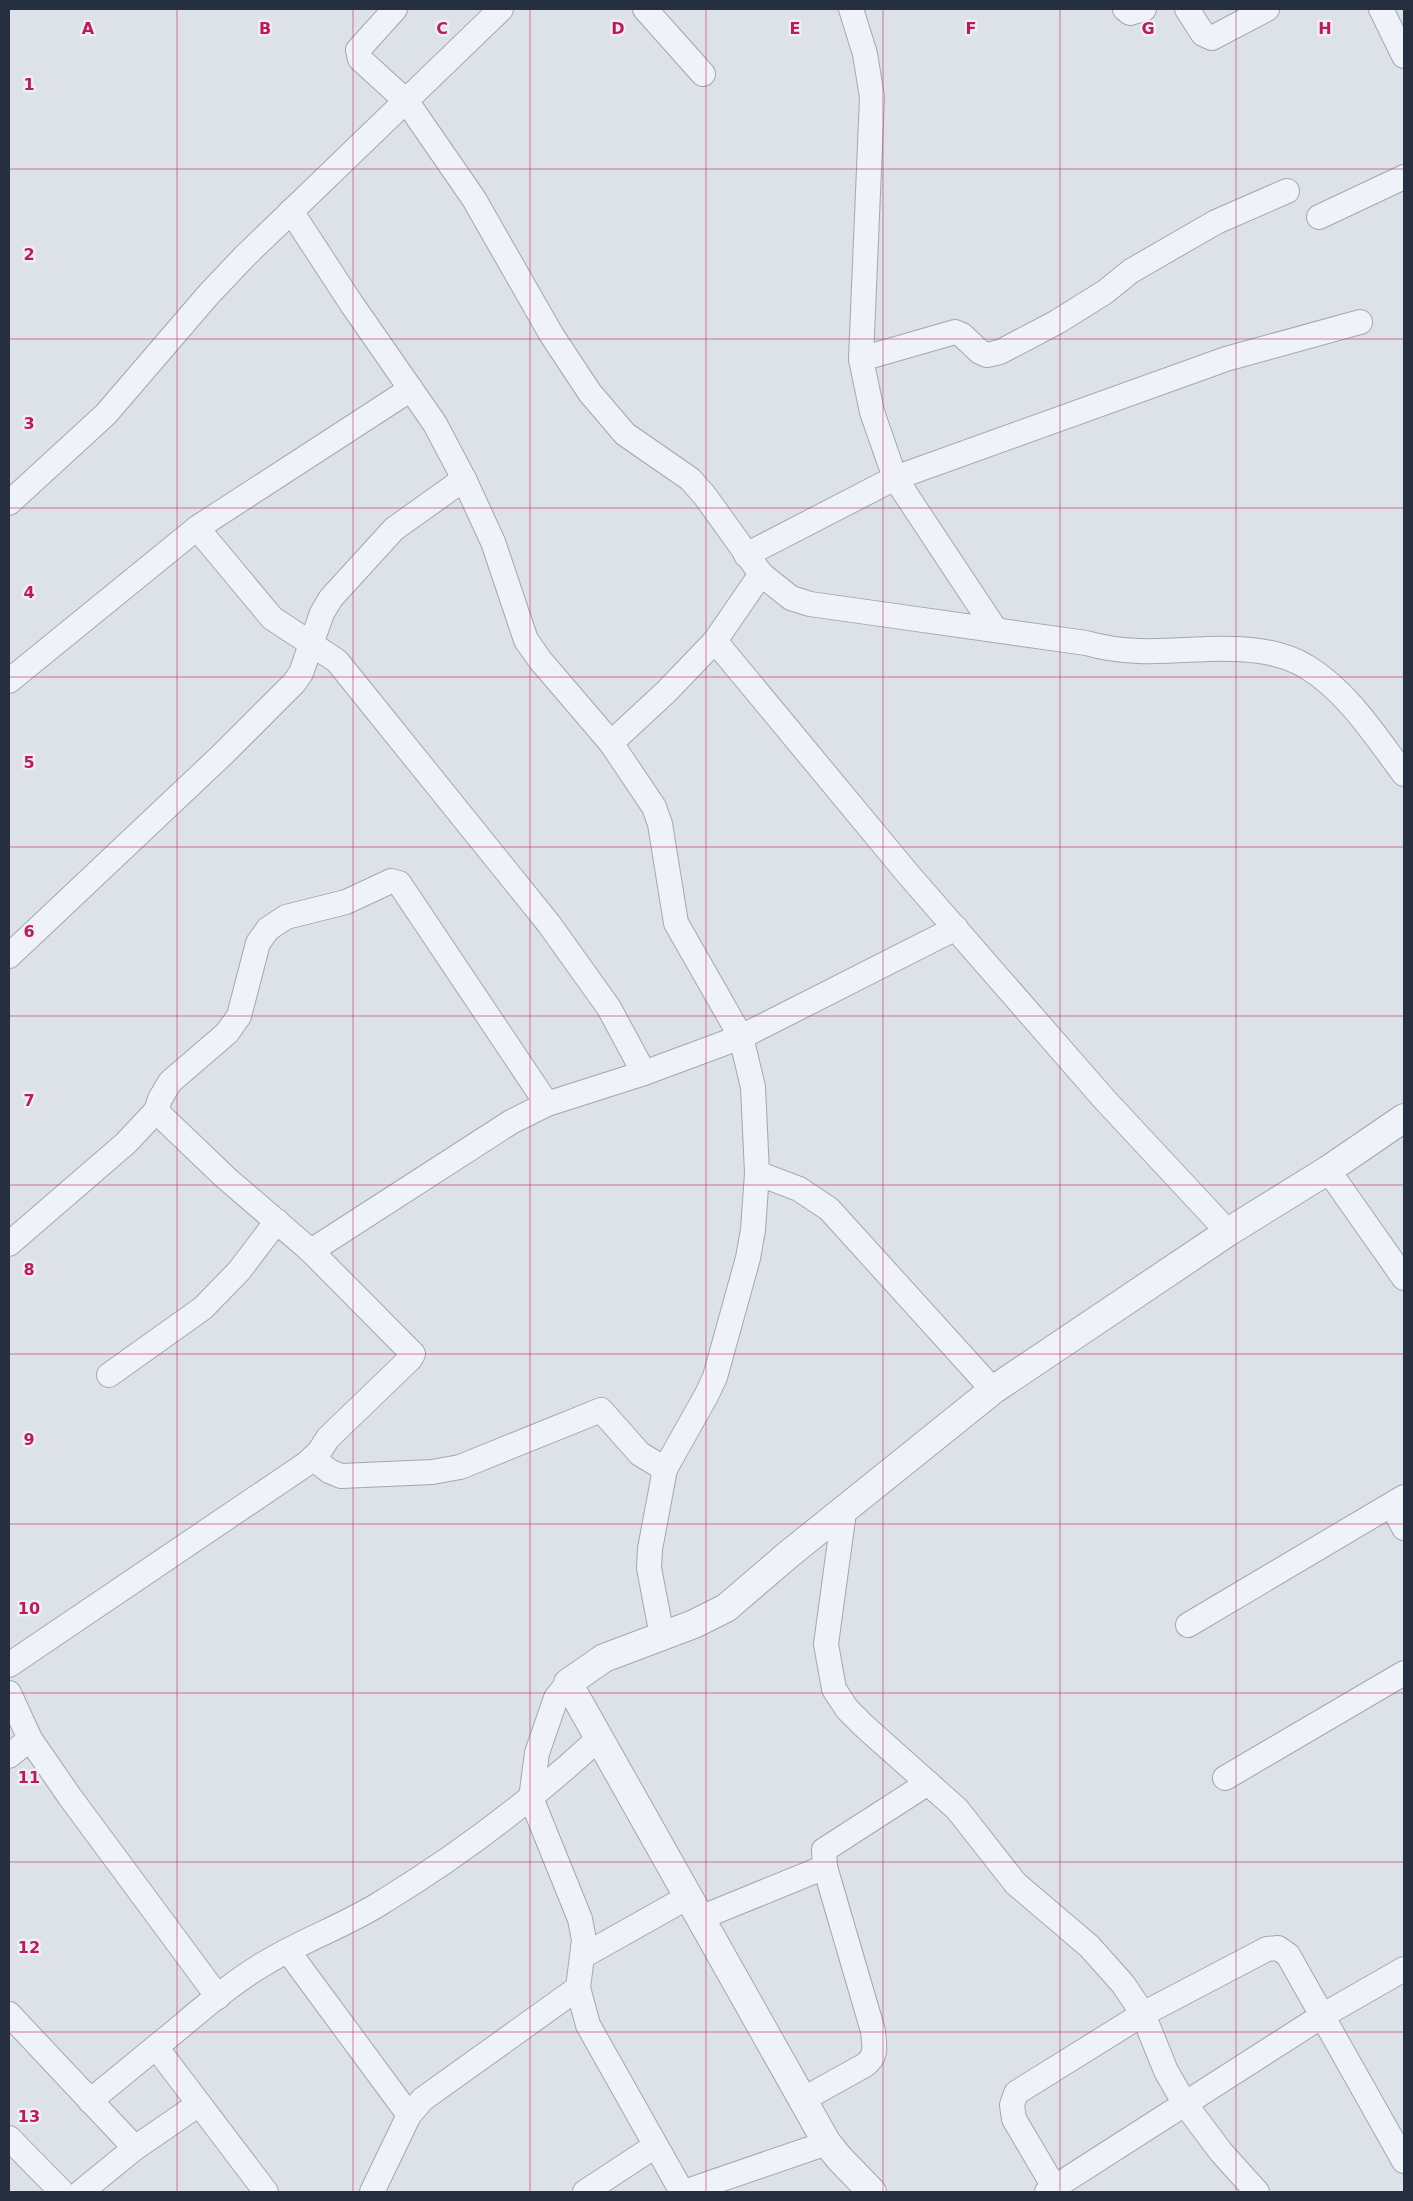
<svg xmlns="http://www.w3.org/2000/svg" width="1413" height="2201" font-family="'DejaVu Sans',sans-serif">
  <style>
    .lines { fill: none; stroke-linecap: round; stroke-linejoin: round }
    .minor-casing { stroke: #a2a8b2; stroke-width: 26 }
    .tertiary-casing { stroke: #a2a8b2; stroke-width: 30 }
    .minor { stroke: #eff2f6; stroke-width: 24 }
    .tertiary { stroke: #eff2f6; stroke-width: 28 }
    .grid { fill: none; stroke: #c2185b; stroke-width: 1; stroke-opacity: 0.55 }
    .grid-label { font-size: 16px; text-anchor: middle; font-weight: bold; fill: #c2185b; stroke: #ecf0f5; stroke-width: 5; stroke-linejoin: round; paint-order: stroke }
  </style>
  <rect width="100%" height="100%" fill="#dde1e8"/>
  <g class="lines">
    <g class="minor-casing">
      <g id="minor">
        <path d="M395,9L358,50L360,59L407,102L474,199L551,334L590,393L625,434L690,479L705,496L761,574L791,598L810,604L1086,643C1128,655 1164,651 1207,649C1240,648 1278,649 1307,667C1348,692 1376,737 1404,774"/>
        <path d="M645,9L703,74"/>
        <path d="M851,9L865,54L872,97L861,359L872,412L895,478L995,629"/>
        <path d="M1125,9L1130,13L1144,9"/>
        <path d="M1187,9L1203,34L1212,38L1267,9"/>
        <path d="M1381,9L1404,56"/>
        <path d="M291,211L351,303L435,424L464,479L493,542L526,640L540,660L611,743L654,807L660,824L676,923L741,1037L753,1087L757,1173L753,1230L748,1258L715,1377L706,1396L665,1469L650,1549L649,1568L662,1636"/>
        <path d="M1319,217L1404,177"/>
        <path d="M861,359L955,332L962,335L980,352L987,355L1000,352L1057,322L1105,292L1131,271L1216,222L1287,191"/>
        <path d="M9,503L106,414L209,294L245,256L501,9"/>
        <path d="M197,528L272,618L337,661L549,924L609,1008L644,1073"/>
        <path d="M746,555L895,478L1226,359L1360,322"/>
        <path d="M715,641L908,874L1105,1100L1228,1232"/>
        <path d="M9,681L197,528L411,389"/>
        <path d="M611,743L666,692L715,641L761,574"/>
        <path d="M9,956L223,754L294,683L301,673L322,613L331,598L394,529L464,479"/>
        <path d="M1328,1170L1404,1278"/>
        <path d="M757,1173L799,1189L829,1209L993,1390"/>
        <path d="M9,1244L126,1143L156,1111L160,1099L170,1082L227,1033L239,1016L258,943L268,929L286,917L346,902L391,881L399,883L547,1104"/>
        <path d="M311,1251L511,1122L547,1104L644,1073L741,1037L956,928"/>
        <path d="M109,1375L203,1308L239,1271L277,1221"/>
        <path d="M313,1458L329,1471L341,1476L432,1472L460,1467L601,1410L640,1454L665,1469"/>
        <path d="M1392,1505L1404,1528"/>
        <path d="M844,1512L826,1644L834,1689L847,1709L864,1726L957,1809L1016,1884L1089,1946L1123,1984L1143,2014L1166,2071L1185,2104L1221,2152L1257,2192"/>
        <path d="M1188,1625L1404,1497"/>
        <path d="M9,1665L306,1464L319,1452L328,1438L410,1359L413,1354L311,1251L226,1178L156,1111"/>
        <path d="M568,1683L556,1698L537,1753L531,1798L580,1919L584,1940L578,1988L588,2025L682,2192"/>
        <path d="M9,1693L30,1739L70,1797L218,1997"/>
        <path d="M9,1756L30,1739"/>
        <path d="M1225,1778L1404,1673"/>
        <path d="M700,1918L825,1867"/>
        <path d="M288,1951L409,2115"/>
        <path d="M583,1956L688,1897"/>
        <path d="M9,2014L135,2148"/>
        <path d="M802,2100L865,2065C878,2055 874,2046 873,2031L825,1867L824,1850L928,1783"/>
        <path d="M90,2101L156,2047"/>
        <path d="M9,2138L62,2192"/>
        <path d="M81,2192L135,2148L199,2104"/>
        <path d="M266,2192L156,2047C192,2018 227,1985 267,1962C305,1939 347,1925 384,1901C461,1854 531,1801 598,1739"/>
        <path d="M372,2192L409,2115L423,2099L578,1988"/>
        <path d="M585,2192L655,2146"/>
        <path d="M684,2192L827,2143"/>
        <path d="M1047,2192L1322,2016L1404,1969"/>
        <path d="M1057,2192L1014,2119L1012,2105L1016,2093L1143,2014L1267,1949L1278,1948L1288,1955L1404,2161"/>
      </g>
    </g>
    <g class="tertiary-casing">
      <path id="tertiary" d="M872,2192L840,2159L827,2143L568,1683L604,1658L694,1624L726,1608L789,1554L993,1390L1228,1232L1328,1170L1404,1118"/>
    </g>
    <use href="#minor" class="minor"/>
    <use href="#tertiary" class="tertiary"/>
  </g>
  <path class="grid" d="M177,9V2192M353,9V2192M530,9V2192M706,9V2192M883,9V2192M1060,9V2192M1236,9V2192M9,169H1404M9,339H1404M9,508H1404M9,677H1404M9,847H1404M9,1016H1404M9,1185H1404M9,1354H1404M9,1524H1404M9,1693H1404M9,1862H1404M9,2032H1404"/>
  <g class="grid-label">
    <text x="88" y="34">A</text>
    <text x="265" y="34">B</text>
    <text x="442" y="34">C</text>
    <text x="618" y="34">D</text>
    <text x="795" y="34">E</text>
    <text x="971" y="34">F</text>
    <text x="1148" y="34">G</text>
    <text x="1325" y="34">H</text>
    <text x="29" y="90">1</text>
    <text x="29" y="260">2</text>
    <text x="29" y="429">3</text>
    <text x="29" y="598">4</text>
    <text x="29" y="768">5</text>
    <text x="29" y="937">6</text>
    <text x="29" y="1106">7</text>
    <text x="29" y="1275">8</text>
    <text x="29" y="1445">9</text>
    <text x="29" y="1614">10</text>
    <text x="29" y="1783">11</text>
    <text x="29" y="1953">12</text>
    <text x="29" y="2122">13</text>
  </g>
  <rect width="1413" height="2201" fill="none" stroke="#252f3f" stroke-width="20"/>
</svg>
